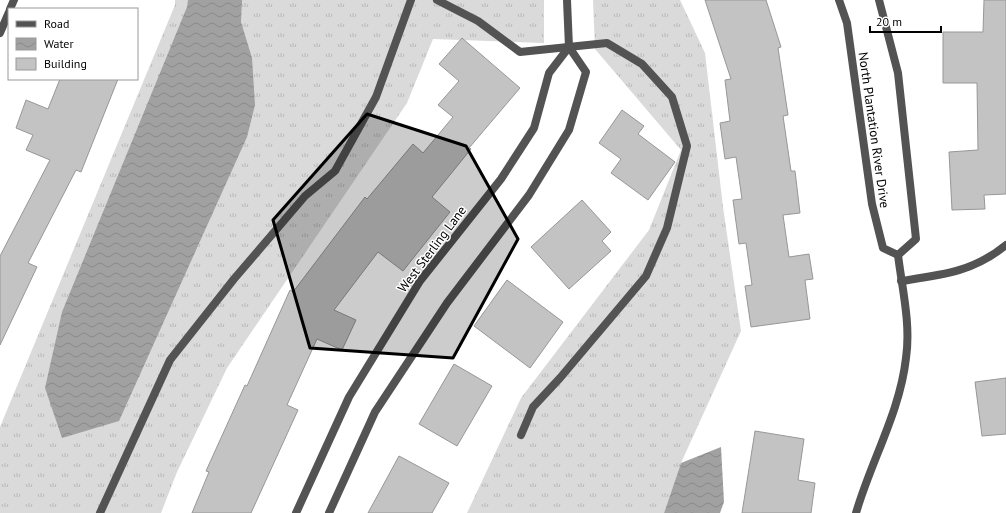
<svg xmlns="http://www.w3.org/2000/svg" width="1006" height="513" font-family="'PT Sans',sans-serif">
  <style>
    .grass { fill: url(#grass-tufts) }
    .water { fill: url(#water-waves) }
    .building { fill: #c3c3c3; stroke: #979797 }
    .lines { fill: none; stroke-linecap: round; stroke-linejoin: round }
    .lane { stroke: #535353; stroke-width: 8 }
    .street { stroke: #535353; stroke-width: 8 }
    .marked { fill: #000; fill-opacity: 0.2; stroke: #000; stroke-width: 3; stroke-linejoin: round }
    .labels { text-anchor: middle; dominant-baseline: central; stroke-width: 3; stroke-linejoin: round; paint-order: stroke }
    .street-label { font-size: 13px; fill: #000; stroke: #fff }
  </style>
  <defs>
    <pattern id="grass-tufts" width="24" height="20" patternUnits="userSpaceOnUse"><rect width="24" height="20" fill="#dadada"/><path d="M3 7l-1-3M5 7V3M7 7l1-3M15 17l-1-3M17 17v-4M19 17l1-3" fill="none" stroke="#b9b9b9"/></pattern>
    <pattern id="water-waves" width="16" height="10" patternUnits="userSpaceOnUse"><rect width="16" height="10" fill="#a1a1a1"/><path d="M0 5q4-4 8 0t8 0" fill="none" stroke="#898989"/></pattern>
  </defs>
  <rect width="100%" height="100%" fill="#fff"/>
  <g class="grass">
    <path d="M175,0H544V43L433,39L407,103L227,368L177,472L161,513H0V427L175,5Z"/>
    <path d="M593,0H680L705,53L723,207L741,331L681,463L664,513H467L521,398L649,230L681,150L595,49Z"/>
  </g>
  <g class="water">
    <path d="M188,0H242L241,22L252,58L255,105L247,137L119,421L62,438L45,388L62,312L187,7Z"/>
    <path d="M721,447L724,502L720,513H664L681,463Z"/>
  </g>
  <g class="building">
    <path d="M705,0H766L781,47L778,48L788,115L783,116L791,171H795L800,213L783,215L789,257L809,254L813,279L805,280L810,319L751,327L745,286L752,285L746,243L739,244L733,200L742,199L736,157L725,159L720,123L730,121L725,80L731,79Z"/>
    <path d="M984,0H1006V194L984,195L985,209L952,210L949,152L978,150L977,83H943V32H983Z"/>
    <path d="M462,38L520,88L469,148L471,149L432,197L450,212L403,271L378,252L334,310L356,320L342,350L317,339L287,405L298,410L251,513H192L209,472L206,471L245,385L247,386L290,290L293,292L365,197L367,199L413,144L423,153L453,117L438,105L459,81L439,64Z"/>
    <path d="M60,79H118L81,172L76,170L28,263L37,267L0,345V256L50,160L26,150L33,135L16,128L26,100L48,109Z"/>
    <path d="M622,110L644,126L638,134L675,162L648,200L611,173L621,159L599,143Z"/>
    <path d="M582,200L611,232L602,241L611,251L569,289L531,247Z"/>
    <path d="M507,280L563,322L530,368L474,326Z"/>
    <path d="M454,364L492,386L457,446L419,424Z"/>
    <path d="M1006,378V434L982,436L975,382Z"/>
    <path d="M755,431L804,439L798,480L815,483L811,513H742Z"/>
    <path d="M399,456L449,483L432,513H368Z"/>
  </g>
  <g class="lines">
    <g class="lane">
      <path d="M437,0L478,21L520,52L607,43L642,64L672,97L687,146L667,228L646,276L560,378L533,407L521,435"/>
      <path d="M100,513L170,360L234,279L305,196L335,171L376,97L411,0"/>
    </g>
    <g class="street">
      <path d="M567,0L569,47"/>
      <path d="M839,0L847,23L872,204L883,248L898,255"/>
      <path d="M879,0L898,73L916,239L898,255"/>
      <path d="M10,9L14,0"/>
      <path d="M0,33L9,12"/>
      <path d="M901,281C942,275 973,272 1006,245"/>
      <path d="M296,513L349,397L420,281L501,179L534,128L549,73L569,47L586,72L569,130L529,195L447,303L375,412L329,513"/>
      <path d="M856,513C871,461 900,412 906,358C911,324 902,288 898,255"/>
    </g>
  </g>
  <path class="marked" d="M367,114L466,146L518,239L453,358L310,348L273,220Z"/>
  <g class="labels">
    <g class="street-label">
      <text transform="translate(874 130) rotate(82)">North Plantation River Drive</text>
      <text transform="translate(432 249) rotate(-53)">West Sterling Lane</text>
    </g>
  </g>
  <rect x="8" y="8" width="130" height="72" fill="#ffffff" stroke="#999999"/>
  <rect x="16" y="21" width="20" height="6" fill="#535353" stroke="#999999"/>
  <text x="44" y="28" font-size="12" fill="#000000">Road</text>
  <rect x="16" y="38" width="20" height="12" fill="url(#water-waves)" stroke="#999999"/>
  <text x="44" y="48" font-size="12" fill="#000000">Water</text>
  <rect x="16" y="58" width="20" height="12" fill="#c3c3c3" stroke="#999999"/>
  <text x="44" y="68" font-size="12" fill="#000000">Building</text>
  <path d="M870 26v6h71v-6" fill="none" stroke="#000000" stroke-width="2"/>
  <text x="876" y="26" font-size="12" fill="#000000" stroke="#ffffff" stroke-width="3" paint-order="stroke">20 m</text>
</svg>
